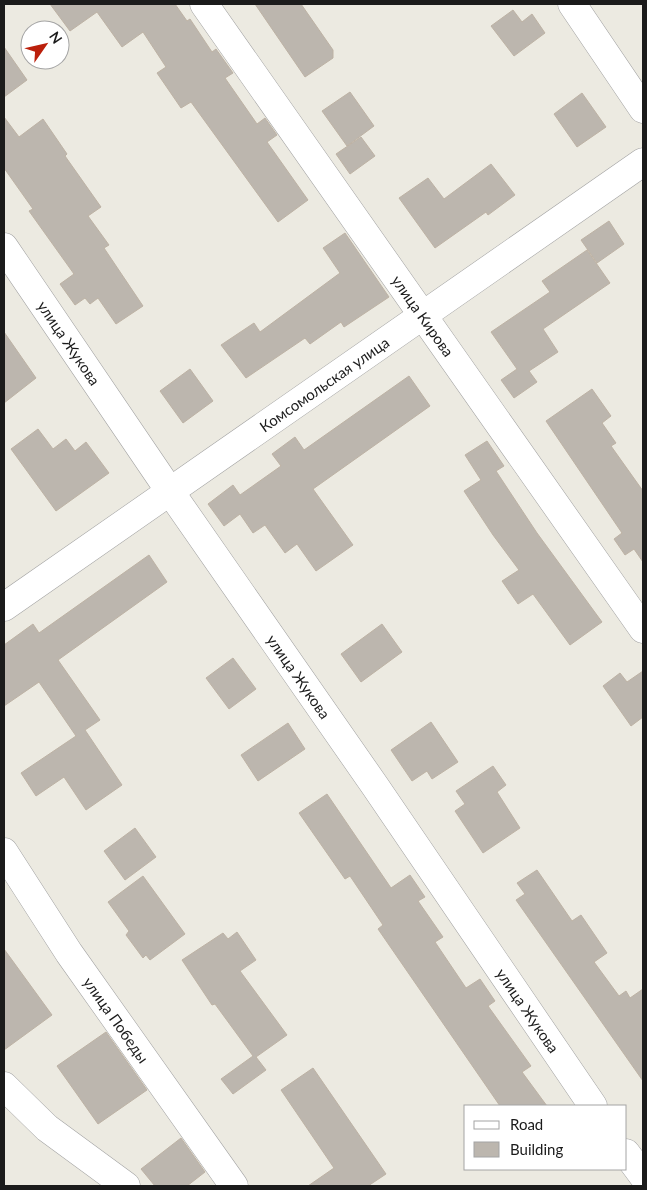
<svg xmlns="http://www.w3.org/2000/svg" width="647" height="1190" font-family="Lato,sans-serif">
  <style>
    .building { fill: #bcb6ae; stroke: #bdb2a4 }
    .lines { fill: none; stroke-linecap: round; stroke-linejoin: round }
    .minor-casing { stroke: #a2a2a2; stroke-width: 29 }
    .minor { stroke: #fff; stroke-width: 28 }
    .labels { text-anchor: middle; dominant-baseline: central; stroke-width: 4.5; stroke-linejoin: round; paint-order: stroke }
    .street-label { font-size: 15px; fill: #1b1b1b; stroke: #fff }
  </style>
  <rect width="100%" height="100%" fill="#eceae1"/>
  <g class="building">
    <path d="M50,4H175L187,21L190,19L212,52L216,49L233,73L225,78L257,124L265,118L277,135L267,142L308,200L278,222L191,102L181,108L157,73L166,67L143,32L122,47L97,12L70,31Z"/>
    <path d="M255,4H301L333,50V58L305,77Z"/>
    <path d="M513,10L522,22L532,14L545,33L514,56L491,26Z"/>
    <path d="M4,47L27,80L4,97Z"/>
    <path d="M350,92L374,126L347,146L322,111Z"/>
    <path d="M582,93L606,127L577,147L554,114Z"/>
    <path d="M4,117L19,137L43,119L67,154L65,156L101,207L88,216L109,245L104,248L143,306L116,324L98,298L90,304L85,298L75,305L60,284L74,274L29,211L33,209L4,168Z"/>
    <path d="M361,137L375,156L350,174L336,154Z"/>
    <path d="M491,164L515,195L488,215L486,212L435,248L399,198L428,178L444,199Z"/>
    <path d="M609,221L624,244L597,263L581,240Z"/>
    <path d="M345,233L389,297L344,327L341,322L310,344L305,338L246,378L221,345L254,323L260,332L340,273L323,248Z"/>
    <path d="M587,250L610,283L543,329L558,352L529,371L537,382L514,398L501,380L517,369L491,332L550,292L542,281Z"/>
    <path d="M4,332L36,378L4,403Z"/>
    <path d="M190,369L213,401L183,423L160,391Z"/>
    <path d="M409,376L430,406L313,489L353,545L316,571L297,544L285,553L265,525L253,533L240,514L224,526L208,504L233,485L240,495L281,466L272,454L295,437L304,450Z"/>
    <path d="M592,389L611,416L602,423L616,443L611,446L643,491V562L634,549L625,555L614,539L622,533L546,421Z"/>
    <path d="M38,429L53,449L66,439L75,451L86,442L109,473L56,511L11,449Z"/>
    <path d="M487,441L504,466L496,471L537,533L602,622L570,645L533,594L518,604L502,581L519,570L493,535L464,491L481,480L465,455Z"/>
    <path d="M149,555L167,582L58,660L100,720L85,730L122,785L86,810L64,777L36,796L21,773L76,736L39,682L4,706V645L33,624L39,633Z"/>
    <path d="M382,624L402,652L361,682L341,654Z"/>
    <path d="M233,658L256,689L229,709L206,678Z"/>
    <path d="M643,671V717L631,726L603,686L620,673L627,682Z"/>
    <path d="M431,722L458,762L432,779L427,771L412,781L391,750Z"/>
    <path d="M288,723L305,749L258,781L241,755Z"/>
    <path d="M493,766L506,785L497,792L520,828L483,853L455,811L465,804L456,791Z"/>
    <path d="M327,794L391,888L410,875L425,897L418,901L443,937L435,942L466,988L480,979L495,1001L488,1006L531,1066L522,1072L547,1106H500L378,929L383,925L350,876L345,879L299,813Z"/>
    <path d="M135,828L156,857L125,880L104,851Z"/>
    <path d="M537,870L572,921L581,915L607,953L594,962L619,996L626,991L630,998L643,989V1081L516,900L525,894L517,883Z"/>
    <path d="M143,876L185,934L150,960L146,955L143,958L126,935L129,931L108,902Z"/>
    <path d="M237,932L256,960L240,971L287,1035L256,1057L266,1070L233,1094L221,1079L253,1056L215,1004L212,1005L182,960L223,933L228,939Z"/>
    <path d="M4,949L52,1015L4,1050Z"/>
    <path d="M106,1032L147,1090L98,1124L57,1066Z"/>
    <path d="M313,1068L386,1174L368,1186H308L334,1168L281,1090Z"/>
    <path d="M181,1138L205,1172L187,1186H155L141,1169Z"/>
  </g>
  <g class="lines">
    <g class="minor-casing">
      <g id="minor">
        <path id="s1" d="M204,4L643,629"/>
        <path d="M572,4L643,109"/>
        <path id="s2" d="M4,247L169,490L375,786L593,1106"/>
        <path id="s3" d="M4,607L643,162"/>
        <path id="s4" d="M4,852L69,953L234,1186"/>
        <path d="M4,1086L47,1128L126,1186"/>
        <path d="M626,1153L643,1176"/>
      </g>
    </g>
    <use href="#minor" class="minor"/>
  </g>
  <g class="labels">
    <g class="street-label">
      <text stroke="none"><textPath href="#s1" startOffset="381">улица Кирова</textPath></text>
      <text stroke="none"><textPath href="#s2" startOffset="116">улица Жукова</textPath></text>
      <text stroke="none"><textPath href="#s3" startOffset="390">Комсомольская улица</textPath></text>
      <text stroke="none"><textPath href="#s2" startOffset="521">улица Жукова</textPath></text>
      <text stroke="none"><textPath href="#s2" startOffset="926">улица Жукова</textPath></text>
      <text stroke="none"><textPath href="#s4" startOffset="202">улица Победы</textPath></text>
    </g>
  </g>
  <rect width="647" height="1190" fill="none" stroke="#1b1b1b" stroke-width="10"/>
  <rect x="464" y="1105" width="162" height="65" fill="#ffffff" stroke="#a4a4a4"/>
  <rect x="474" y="1121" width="25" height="8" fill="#ffffff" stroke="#a4a4a4"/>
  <text x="510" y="1130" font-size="15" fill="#1b1b1b">Road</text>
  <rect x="474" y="1142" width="25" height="15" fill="#bcb6ae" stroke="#a4a4a4"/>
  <text x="510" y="1155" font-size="15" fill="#1b1b1b">Building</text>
  <g transform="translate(45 45) rotate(56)"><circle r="24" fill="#ffffff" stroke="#a4a4a4"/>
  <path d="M0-4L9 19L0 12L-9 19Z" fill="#bb1f0b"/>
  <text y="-8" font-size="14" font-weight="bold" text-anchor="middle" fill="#1b1b1b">N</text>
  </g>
</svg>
